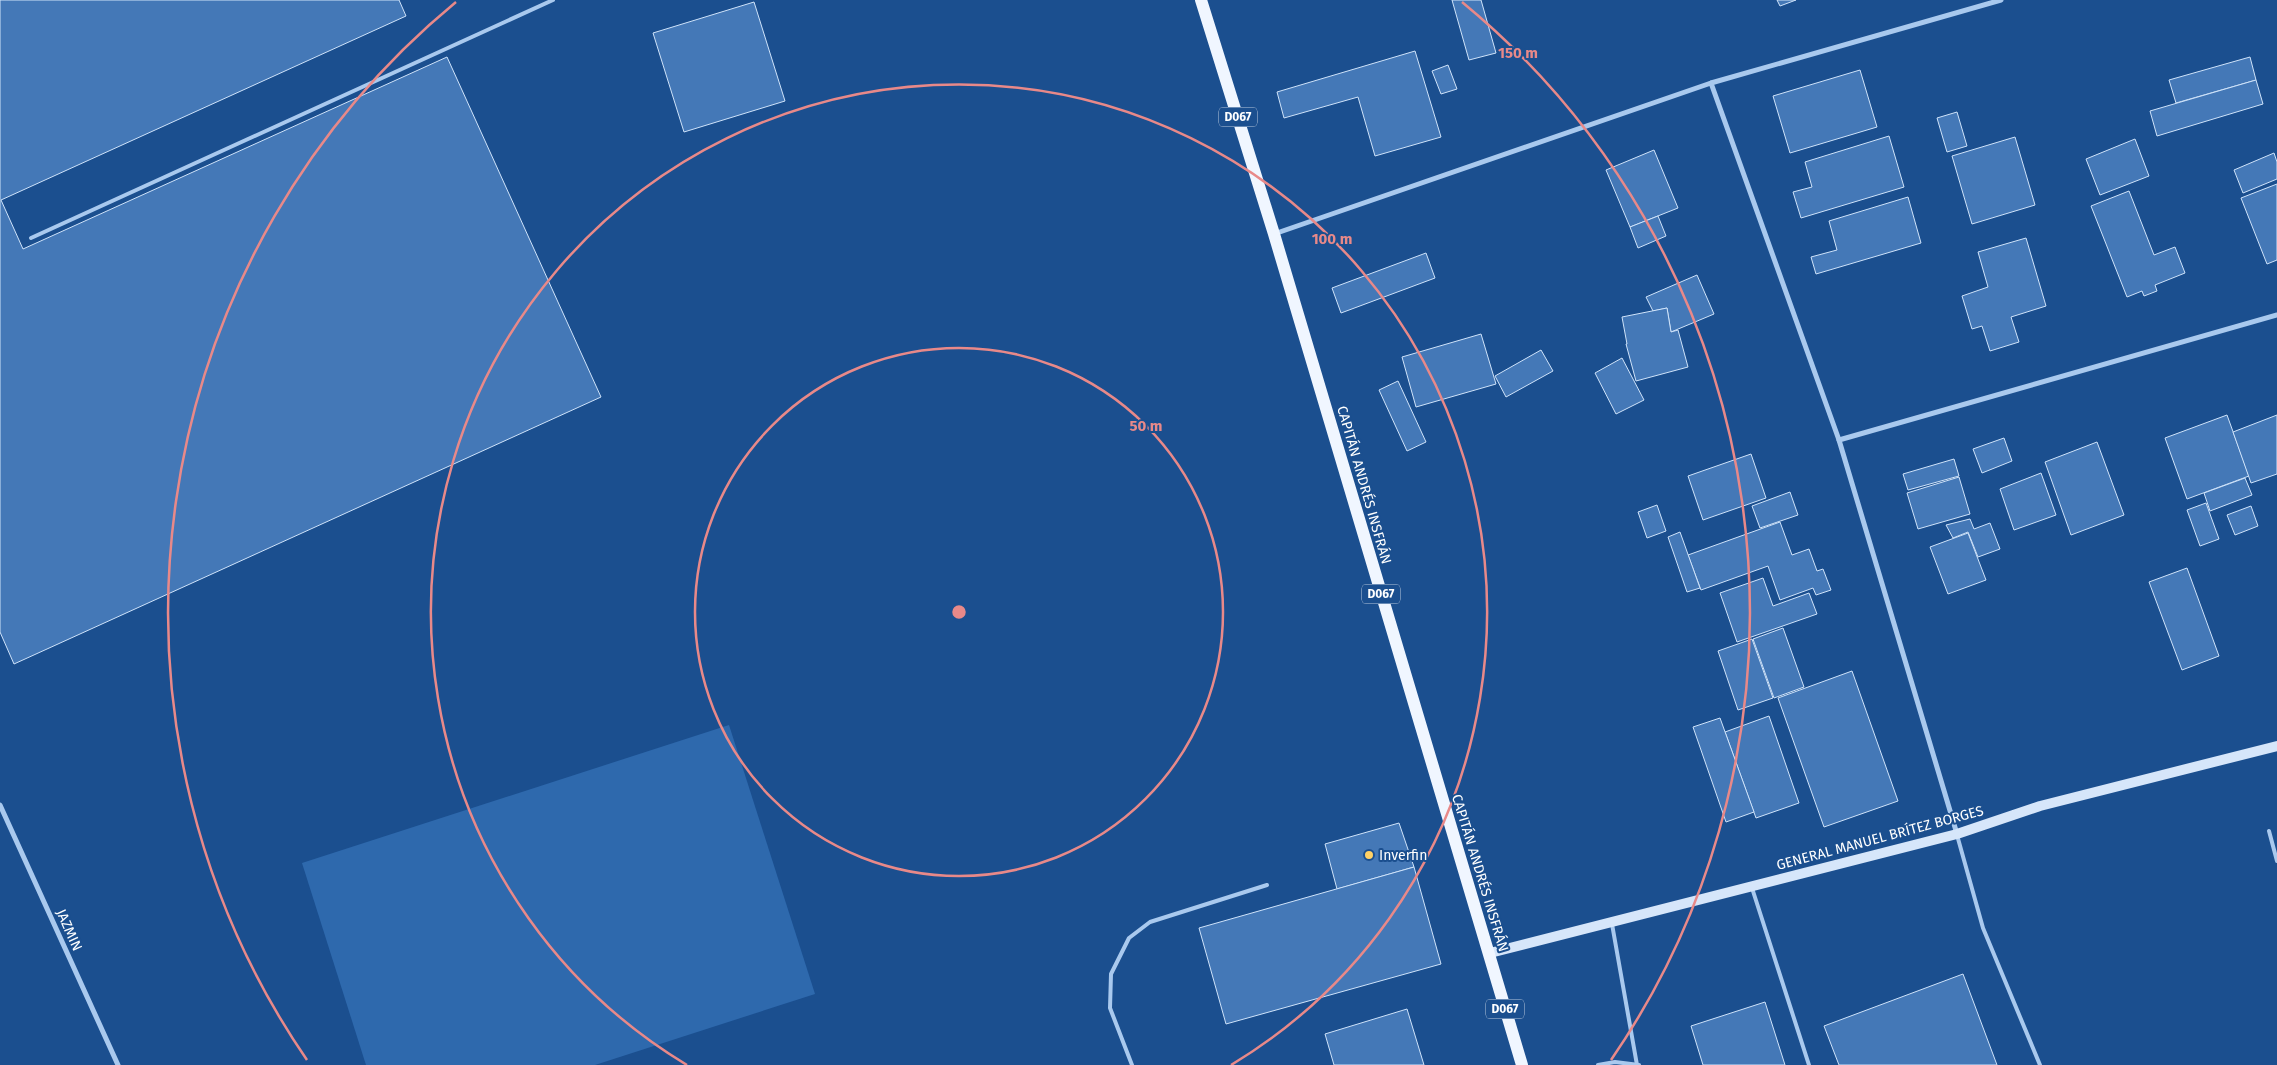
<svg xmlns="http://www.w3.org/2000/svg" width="2277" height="1065" font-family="'Fira Sans',sans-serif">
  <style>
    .green { fill: #2e69ad }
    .building { fill: #4478b7; stroke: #cfe3fa }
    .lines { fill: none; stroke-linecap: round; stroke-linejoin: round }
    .lane { stroke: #a9c9ee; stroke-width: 4 }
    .street { stroke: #a9c9ee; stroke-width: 5 }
    .secondary { stroke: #d6e6fa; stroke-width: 10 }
    .primary { stroke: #f0f6ff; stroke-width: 12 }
    .ring { fill: none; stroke: #e88989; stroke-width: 2.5 }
    .poi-dot { fill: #ffd166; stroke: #1b4f8f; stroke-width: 2 }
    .labels { text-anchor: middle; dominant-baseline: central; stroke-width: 4; stroke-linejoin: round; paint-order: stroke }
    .shield { fill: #1b4f8f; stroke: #bbcadd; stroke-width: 1 }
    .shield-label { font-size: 12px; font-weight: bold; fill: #fff }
    .street-label { font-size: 14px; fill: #fff; stroke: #1b4f8f }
    .poi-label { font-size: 14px; fill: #fff; stroke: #1b4f8f; text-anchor: start }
    .centre { fill: #e88989; stroke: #1b4f8f; stroke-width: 2.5 }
    .ring-label { font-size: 15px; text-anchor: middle; font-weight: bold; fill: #e88989; stroke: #1b4f8f; stroke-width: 4; stroke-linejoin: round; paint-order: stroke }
  </style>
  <rect width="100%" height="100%" fill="#1b4f8f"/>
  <path class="green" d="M729,725L815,994L595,1065H366L302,863Z"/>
  <g class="building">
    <path d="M0,0H399L406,16L1,200L23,249L447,57L601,397L14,664L0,632Z"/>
    <path d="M1452,0H1481L1496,53L1469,60Z"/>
    <path d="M1777,0H1796L1780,6Z"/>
    <path d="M754,2L785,101L684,132L653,33Z"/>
    <path d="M1415,51L1441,137L1375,156L1358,97L1284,118L1277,92Z"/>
    <path d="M2250,57L2256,80L2176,103L2169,80Z"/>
    <path d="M1448,65L1457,89L1441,94L1432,71Z"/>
    <path d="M1860,70L1877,127L1790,153L1773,96Z"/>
    <path d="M2256,80L2263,104L2157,136L2150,111Z"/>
    <path d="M1957,112L1967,146L1947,152L1937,118Z"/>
    <path d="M1889,136L1904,187L1801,218L1793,192L1812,187L1805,162Z"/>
    <path d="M2015,137L2035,205L1972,224L1952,156Z"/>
    <path d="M2135,139L2149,176L2100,195L2086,159Z"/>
    <path d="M1654,150L1678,208L1630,227L1606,170Z"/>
    <path d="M2274,153L2277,162V179L2243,193L2234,170Z"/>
    <path d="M2277,184V260L2267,264L2241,198Z"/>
    <path d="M2129,191L2154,255L2175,247L2185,273L2155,285L2157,291L2144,296L2142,291L2127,297L2091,206Z"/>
    <path d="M1908,197L1921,243L1816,274L1811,257L1837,250L1829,221Z"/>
    <path d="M1658,216L1666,236L1638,248L1630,227Z"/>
    <path d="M2026,238L2046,306L2011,317L2019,342L1990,351L1982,326L1972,329L1962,296L1988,287L1978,252Z"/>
    <path d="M1426,253L1435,278L1341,313L1332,288Z"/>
    <path d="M1697,275L1714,314L1671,332L1667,308L1653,311L1646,297Z"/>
    <path d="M1667,308L1671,332L1678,330L1688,367L1636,381L1626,344H1627L1622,317Z"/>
    <path d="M1481,334L1496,384L1416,407L1402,357Z"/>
    <path d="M1541,350L1553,371L1506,397L1495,376Z"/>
    <path d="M1622,358L1644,400L1616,414L1595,373Z"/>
    <path d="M1398,381L1426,442L1407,451L1379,390Z"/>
    <path d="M2227,415L2249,476L2187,499L2165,438Z"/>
    <path d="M2277,415V474L2251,483L2233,432Z"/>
    <path d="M2004,438L2012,461L1982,473L1973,449Z"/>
    <path d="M2097,442L2124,515L2071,535L2045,462Z"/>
    <path d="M1751,454L1766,498L1703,520L1688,476Z"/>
    <path d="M1954,459L1959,476L1908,490L1903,474Z"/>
    <path d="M2041,473L2056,515L2014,530L2000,489Z"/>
    <path d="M1959,477L1970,514L1918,529L1907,493Z"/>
    <path d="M2245,478L2252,495L2210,511L2204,493Z"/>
    <path d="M1790,492L1798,515L1760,528L1752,506Z"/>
    <path d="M2206,503L2219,539L2200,546L2187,510Z"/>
    <path d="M1657,505L1666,531L1647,538L1638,512Z"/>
    <path d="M2251,506L2258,526L2235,535L2227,515Z"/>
    <path d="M1970,519L1974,529L1990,523L2000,549L1978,557L1968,532L1953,538L1946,525Z"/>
    <path d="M1780,522L1792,555L1809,549L1817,571L1823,569L1831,590L1816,595L1813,588L1780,600L1768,566L1701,590L1688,555Z"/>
    <path d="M1680,532L1700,588L1687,592L1668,537Z"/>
    <path d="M1968,533L1986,580L1948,594L1930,547Z"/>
    <path d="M2187,568L2219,656L2182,670L2149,582Z"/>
    <path d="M1763,578L1773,606L1809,593L1817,614L1737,642L1720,593Z"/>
    <path d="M1783,628L1804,687L1774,698L1753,639Z"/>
    <path d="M1752,639L1773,698L1738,710L1718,651Z"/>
    <path d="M1852,671L1898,801L1824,827L1778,698Z"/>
    <path d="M1769,716L1799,803L1756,818L1725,732Z"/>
    <path d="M1720,718L1754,812L1726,822L1693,727Z"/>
    <path d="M1399,823L1414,867L1337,889L1325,844Z"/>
    <path d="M1414,867L1441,964L1226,1024L1199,928Z"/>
    <path d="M1963,974L1997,1065H1839L1824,1026Z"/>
    <path d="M1765,1002L1785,1065H1703L1691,1026Z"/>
    <path d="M1407,1009L1424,1065H1334L1325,1034Z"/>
  </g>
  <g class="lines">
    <g class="lane">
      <path d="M31,238L553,0"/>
      <path d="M2269,831L2277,861"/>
      <path d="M1957,835L1983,928L2040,1065"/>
      <path d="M1752,888L1809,1065"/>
      <path d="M1612,924L1637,1065"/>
      <path d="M1132,1065L1110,1008L1111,974L1129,938L1150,922L1267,885"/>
      <path d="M1598,1065L1615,1062L1639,1065"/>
    </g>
    <g class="street">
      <path d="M1711,83L1839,440L1957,834"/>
      <path d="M1274,234L1711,83L2001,0"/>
      <path d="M1839,440L2277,315"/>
      <path d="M0,805L118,1065"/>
    </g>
    <path class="secondary" d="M1490,953L1957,834L2040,806L2277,746"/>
    <path class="primary" d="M1201,0L1274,234L1522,1065"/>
  </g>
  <g class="ring">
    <circle cx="959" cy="612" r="264"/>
    <path d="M687 1065A528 528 0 1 1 1231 1065"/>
    <path d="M307 1060A791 791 0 0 1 456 2M1462 2A791 791 0 0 1 1611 1060"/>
  </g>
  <circle class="poi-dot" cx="1369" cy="855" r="5"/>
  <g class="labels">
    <g class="shield">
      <rect x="1219" y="107.5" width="38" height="19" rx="4"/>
      <rect x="1362" y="584.5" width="38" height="19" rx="4"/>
      <rect x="1486" y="999.5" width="38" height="19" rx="4"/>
    </g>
    <g class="shield-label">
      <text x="1238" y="117">D067</text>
      <text x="1381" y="594">D067</text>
      <text x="1505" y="1009">D067</text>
    </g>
    <g class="street-label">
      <text transform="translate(1364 485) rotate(74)">CAPITÁN ANDRÉS INSFRÁN</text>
      <text transform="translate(1880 838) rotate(-15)">GENERAL MANUEL BRÍTEZ BORGES</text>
      <text transform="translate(1480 873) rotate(73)">CAPITÁN ANDRÉS INSFRÁN</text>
      <text transform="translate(69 930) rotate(66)">JAZMIN</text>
    </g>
    <g class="poi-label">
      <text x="1379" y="855">Inverfin</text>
    </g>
  </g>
  <circle cx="959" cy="612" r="8" class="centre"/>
  <g class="ring-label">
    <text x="1518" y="58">150 m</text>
    <text x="1332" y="244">100 m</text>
    <text x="1146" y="431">50 m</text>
  </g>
</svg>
